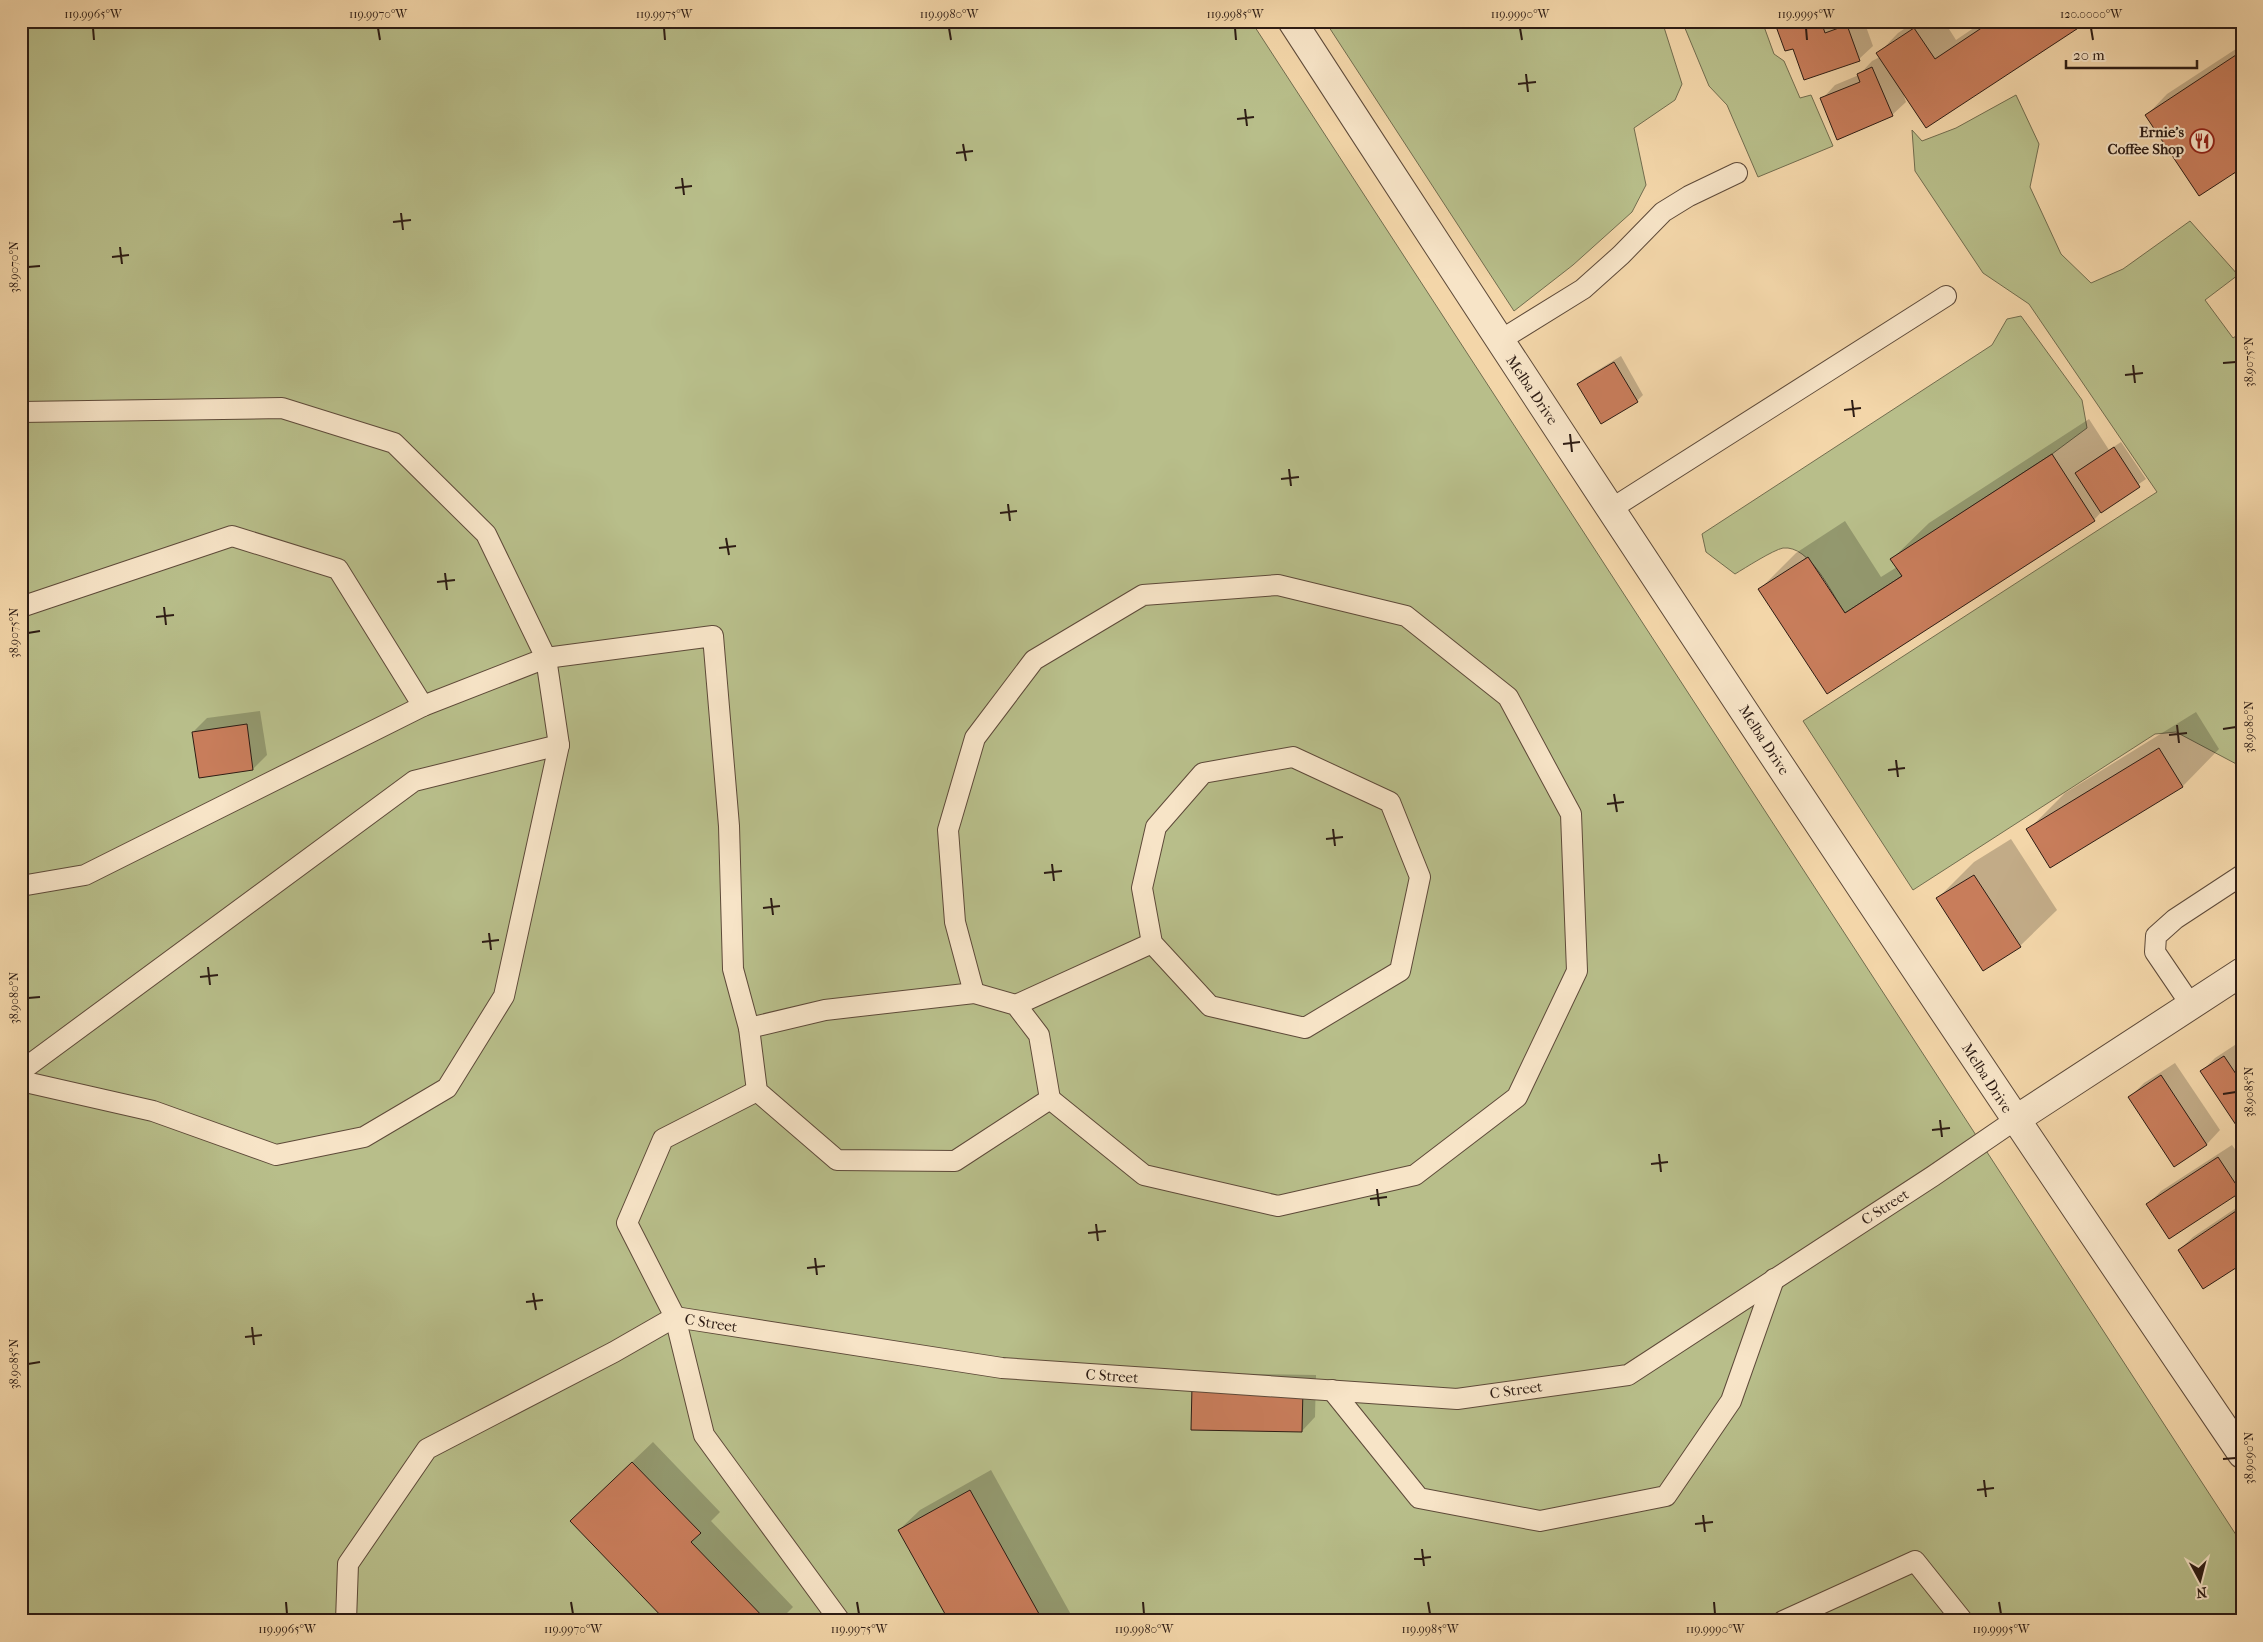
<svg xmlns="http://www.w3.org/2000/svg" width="2263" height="1642" font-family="'IM FELL French Canon',serif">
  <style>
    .green { fill: #b8be8a; stroke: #726d4f }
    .shadow { fill: #0003 }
    .building { fill: #c87d5b; stroke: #2d1c14 }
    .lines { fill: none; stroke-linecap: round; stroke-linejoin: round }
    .lane-casing { stroke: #5e4a39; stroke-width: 22 }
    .street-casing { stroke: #5e4a39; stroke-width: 30 }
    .lane { stroke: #f7e4c7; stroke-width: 20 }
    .street { stroke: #f7e4c7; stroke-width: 28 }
    .ticks { fill: none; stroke: #2d1c14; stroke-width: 2 }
    .labels { text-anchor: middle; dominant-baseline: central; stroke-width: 4; stroke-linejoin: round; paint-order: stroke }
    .poi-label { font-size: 15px; font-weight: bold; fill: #2d1c14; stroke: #f7e4c7; text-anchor: end }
    .street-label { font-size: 15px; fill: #2d1c14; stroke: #f7e4c7 }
    .neatline { fill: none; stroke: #2d1c14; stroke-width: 2 }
    .ticks-label { font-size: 12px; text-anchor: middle; fill: #2d1c14 }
  </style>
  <rect width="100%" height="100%" fill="#f3d6a9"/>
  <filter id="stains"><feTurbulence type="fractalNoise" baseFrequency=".004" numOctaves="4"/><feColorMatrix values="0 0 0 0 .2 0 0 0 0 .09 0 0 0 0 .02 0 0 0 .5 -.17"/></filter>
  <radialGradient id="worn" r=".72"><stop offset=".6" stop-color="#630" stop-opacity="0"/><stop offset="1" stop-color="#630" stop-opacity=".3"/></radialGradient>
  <g class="green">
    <path d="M21,21H1251L2242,1544V1621H21Z"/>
    <path d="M1325,21H1662L1682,84L1675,100L1634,128L1646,185L1632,212L1573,265L1514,311Z"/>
    <path d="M1682,21H1762L1774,54L1784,61L1800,98L1811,95L1833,146L1758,177L1727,105L1709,86Z"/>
    <path d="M2016,95L2039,144L2030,187L2061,254L2091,283L2123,269L2190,221L2238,275L2205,300L2233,338L2242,332V767L2176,732L2155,734L1913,890L1803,721L2157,492L2029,304L1983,273L1915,171L1912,130L1922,141L1956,128Z"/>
    <path d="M2021,316L2082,400L2087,428L2052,454L1891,559L1902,576L1845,613C1831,593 1810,545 1783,548C1773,550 1745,568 1735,574L1706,552L1702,534L1992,345L2007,319Z"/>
  </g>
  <g class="shadow">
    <path d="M1775,21H1864L1873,46L1859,59L1805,78L1794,47Z"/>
    <path d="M1916,21H1944L1956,40L1984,21H2087L1902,90L1906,102L1892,115L1822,99L1835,85L1859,75L1872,61L1880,57L1878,54L1898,33Z"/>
    <path d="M2242,45V166L2147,115L2167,94Z"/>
    <path d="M1621,356L1643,395L1637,401L1579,384L1585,378Z"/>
    <path d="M2089,419L2109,450L2121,442L2146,479L2105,508L2094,520L1827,692L1760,589L1796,553L1845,521L1881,577L1897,567L1892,559L1929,523Z"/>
    <path d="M260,711L267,755L253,769L200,777L193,732L207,718Z"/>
    <path d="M2196,712L2219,749L2183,786L2050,866L2028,830L2065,793Z"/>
    <path d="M2011,839L2057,910L2020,946L1938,898L1974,862Z"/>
    <path d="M2238,1043L2241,1047L2242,1046V1132L2202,1071L2215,1058Z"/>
    <path d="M2175,1063L2220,1130L2207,1144L2174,1165L2130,1097L2144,1083Z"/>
    <path d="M2232,1145L2242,1159V1189L2240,1191L2148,1204L2161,1191Z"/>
    <path d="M2242,1204V1262L2179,1250L2193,1237Z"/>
    <path d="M1207,1373L1316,1375L1315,1417L1302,1431Z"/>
    <path d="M653,1442L720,1512L711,1521L793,1607L779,1621H668L592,1500Z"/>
    <path d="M991,1470L1074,1620V1621H950L899,1530L920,1510Z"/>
  </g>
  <g class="building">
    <path d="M1774,21H1821L1825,33L1847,25L1860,61L1804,80L1793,49L1785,51Z"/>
    <path d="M1992,21H2089L1926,128L1876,53L1914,28L1935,59Z"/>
    <path d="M2242,51V168L2199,196L2145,115Z"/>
    <path d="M1872,67L1893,116L1837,140L1820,98L1860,82L1857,74Z"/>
    <path d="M1614,362L1638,402L1601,424L1577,384Z"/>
    <path d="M2114,447L2140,487L2101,513L2075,473Z"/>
    <path d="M2052,454L2095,521L1827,694L1758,589L1808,557L1845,613L1902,576L1890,559Z"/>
    <path d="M247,724L253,770L199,778L192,732Z"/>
    <path d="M2159,748L2183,787L2050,868L2026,829Z"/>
    <path d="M1974,875L2021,947L1983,971L1936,898Z"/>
    <path d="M2224,1056L2242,1083V1134L2200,1071Z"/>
    <path d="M2161,1075L2207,1145L2174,1167L2128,1097Z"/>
    <path d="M2218,1157L2241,1192L2169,1239L2146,1204Z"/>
    <path d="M2242,1207V1264L2203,1289L2178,1250Z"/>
    <path d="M1192,1386L1303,1388L1302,1432L1191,1430Z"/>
    <path d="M632,1462L701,1533L691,1542L767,1621H666L570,1521Z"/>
    <path d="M970,1490L1043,1621H949L898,1530Z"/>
  </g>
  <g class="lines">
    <g class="lane-casing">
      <g id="lane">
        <path d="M1499,341L1583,289L1621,255L1663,212L1689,196L1737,173"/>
        <path d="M21,412L282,408L394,443L486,534L546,658L559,745L504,996L447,1088L364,1137L276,1155L153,1111L21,1081"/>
        <path d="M1611,509L1946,296"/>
        <path d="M21,607L232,536L338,569L423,706"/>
        <path d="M1293,757L1390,802L1420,877L1400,971L1305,1028L1210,1006L1152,943L1142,888L1156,827L1203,773Z"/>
        <path d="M21,886L85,875L423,706L546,658L713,636L729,826L733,969L749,1028"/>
        <path d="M974,993L955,922L948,830L975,738L1034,660L1143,595L1278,585L1406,616L1508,697L1571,814L1577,971L1517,1097L1415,1175L1278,1206L1144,1175L1050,1099"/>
        <path d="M974,993L1016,1005L1039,1035L1050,1099L955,1161L837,1160L757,1091L749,1028L825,1010Z"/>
        <path d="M1016,1005L1152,943"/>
        <path d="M2191,1005L2155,952L2156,936L2175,919L2242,875"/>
        <path d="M21,1071L414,781L559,745"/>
        <path d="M757,1091L663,1139L627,1223L675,1317L704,1435L840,1621"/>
        <path d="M675,1317L1002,1368L1457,1399L1628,1375L1933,1176L2015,1120"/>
        <path d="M1332,1390L1419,1498L1540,1521L1666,1496L1731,1401L1774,1279"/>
        <path d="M346,1621L348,1564L427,1449L614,1352L675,1317"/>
        <path d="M1783,1621L1915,1561L1963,1621"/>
      </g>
    </g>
    <g class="street-casing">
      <g id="street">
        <path d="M1292,21C1604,502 1920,980 2242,1454"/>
        <path d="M2015,1120L2242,972"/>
      </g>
    </g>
    <use href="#lane" class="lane"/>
    <use href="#street" class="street"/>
  </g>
  <path class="ticks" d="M93,28L94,40M378,28L380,40M664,28L665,40M949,28L951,40M1235,28L1236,40M1520,28L1522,40M1806,28L1807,40M2091,28L2093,40M1526,74L1528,92M1518,84L1536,82M1245,109L1247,126M1237,119L1254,117M963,144L966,161M956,153L973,151M682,178L684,195M675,188L692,186M401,213L403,230M393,222L411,220M120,247L122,264M112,257L129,255M28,267L40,266M2223,363L2236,362M2133,365L2135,383M2125,375L2143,373M1852,400L1854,417M1844,410L1861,408M1570,434L1572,452M1563,444L1580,442M1289,469L1291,486M1281,479L1299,477M1008,504L1010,521M1000,513L1017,511M726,538L729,555M719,548L736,546M445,573L447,590M437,582L455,580M164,607L166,625M156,617L174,615M28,633L40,631M2177,725L2179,743M2223,729L2236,727M2169,735L2187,733M1896,760L1898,777M1888,770L1905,768M1614,794L1617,812M1607,804L1624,802M1333,829L1335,846M1326,839L1343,837M1052,864L1054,881M1044,873L1062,871M771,898L773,915M763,908L780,906M489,933L491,950M482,942L499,940M208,967L210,985M200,977L218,975M28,998L40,997M2223,1094L2236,1092M1940,1120L1942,1137M1932,1130L1950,1128M1659,1154L1661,1172M1651,1164L1668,1162M1377,1189L1379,1206M1370,1199L1387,1197M1096,1224L1098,1241M1088,1233L1106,1231M815,1258L817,1275M807,1268L825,1266M533,1293L536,1310M526,1302L543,1300M252,1327L254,1345M245,1337L262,1335M28,1364L40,1362M2223,1459L2236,1458M1984,1480L1986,1497M1977,1490L1994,1488M1703,1515L1705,1532M1695,1524L1713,1522M1422,1549L1424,1566M1414,1559L1431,1557M286,1602L287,1614M571,1602L573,1614M857,1602L859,1614M1143,1602L1144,1614M1428,1602L1430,1614M1714,1602L1715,1614M1999,1602L2001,1614"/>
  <defs>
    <g id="restaurant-ring" transform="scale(1.25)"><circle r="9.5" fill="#f7e4c7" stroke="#8f2418" stroke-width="1.5"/><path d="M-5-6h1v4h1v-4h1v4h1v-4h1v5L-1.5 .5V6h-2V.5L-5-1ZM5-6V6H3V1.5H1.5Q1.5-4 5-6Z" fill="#8f2418"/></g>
  </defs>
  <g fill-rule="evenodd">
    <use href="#restaurant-ring" x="2202" y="141"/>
  </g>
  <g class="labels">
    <g class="poi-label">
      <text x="2184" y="132">Ernie's<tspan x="2184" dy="17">Coffee Shop</tspan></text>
    </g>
    <g class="street-label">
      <text transform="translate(1532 390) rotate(56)">Melba Drive</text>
      <text transform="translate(1764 740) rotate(57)">Melba Drive</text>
      <text transform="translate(1987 1078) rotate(57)">Melba Drive</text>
      <text transform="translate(1885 1207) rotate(-33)">C Street</text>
      <text transform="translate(711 1323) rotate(9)">C Street</text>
      <text transform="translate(1112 1376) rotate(4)">C Street</text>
      <text transform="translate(1516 1390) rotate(-8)">C Street</text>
    </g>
  </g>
  <rect width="2263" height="1642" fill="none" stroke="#f3d6a9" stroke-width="55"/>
  <g transform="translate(2200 1580) rotate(173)" stroke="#f7e4c7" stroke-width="4" paint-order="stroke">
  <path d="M0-4L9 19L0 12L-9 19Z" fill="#2d1c14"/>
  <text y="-8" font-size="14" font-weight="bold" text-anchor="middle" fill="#2d1c14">N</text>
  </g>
  <path d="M2066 60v8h131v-8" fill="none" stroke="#2d1c14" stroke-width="2.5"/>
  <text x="2073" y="60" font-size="15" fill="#2d1c14" stroke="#f7e4c7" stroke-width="4" paint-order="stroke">20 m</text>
  <rect x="28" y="28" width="2208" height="1586" class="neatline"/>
  <g class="ticks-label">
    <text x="93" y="18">119.9965°W</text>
    <text x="378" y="18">119.9970°W</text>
    <text x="664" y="18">119.9975°W</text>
    <text x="949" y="18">119.9980°W</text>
    <text x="1235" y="18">119.9985°W</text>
    <text x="1520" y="18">119.9990°W</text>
    <text x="1806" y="18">119.9995°W</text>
    <text x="2091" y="18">120.0000°W</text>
    <text transform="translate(14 267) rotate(-90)" y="4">38.9070°N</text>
    <text transform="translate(2249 362) rotate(-90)" y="4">38.9075°N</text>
    <text transform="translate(14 633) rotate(-90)" y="4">38.9075°N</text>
    <text transform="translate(2249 727) rotate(-90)" y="4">38.9080°N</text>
    <text transform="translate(14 998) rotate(-90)" y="4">38.9080°N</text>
    <text transform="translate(2249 1092) rotate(-90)" y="4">38.9085°N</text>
    <text transform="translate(14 1364) rotate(-90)" y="4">38.9085°N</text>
    <text transform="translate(2249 1458) rotate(-90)" y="4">38.9090°N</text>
    <text x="287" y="1633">119.9965°W</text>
    <text x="573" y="1633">119.9970°W</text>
    <text x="859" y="1633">119.9975°W</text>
    <text x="1144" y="1633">119.9980°W</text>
    <text x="1430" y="1633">119.9985°W</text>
    <text x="1715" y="1633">119.9990°W</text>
    <text x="2001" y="1633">119.9995°W</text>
  </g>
  <rect width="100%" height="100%" filter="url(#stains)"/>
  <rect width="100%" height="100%" fill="url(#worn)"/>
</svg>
